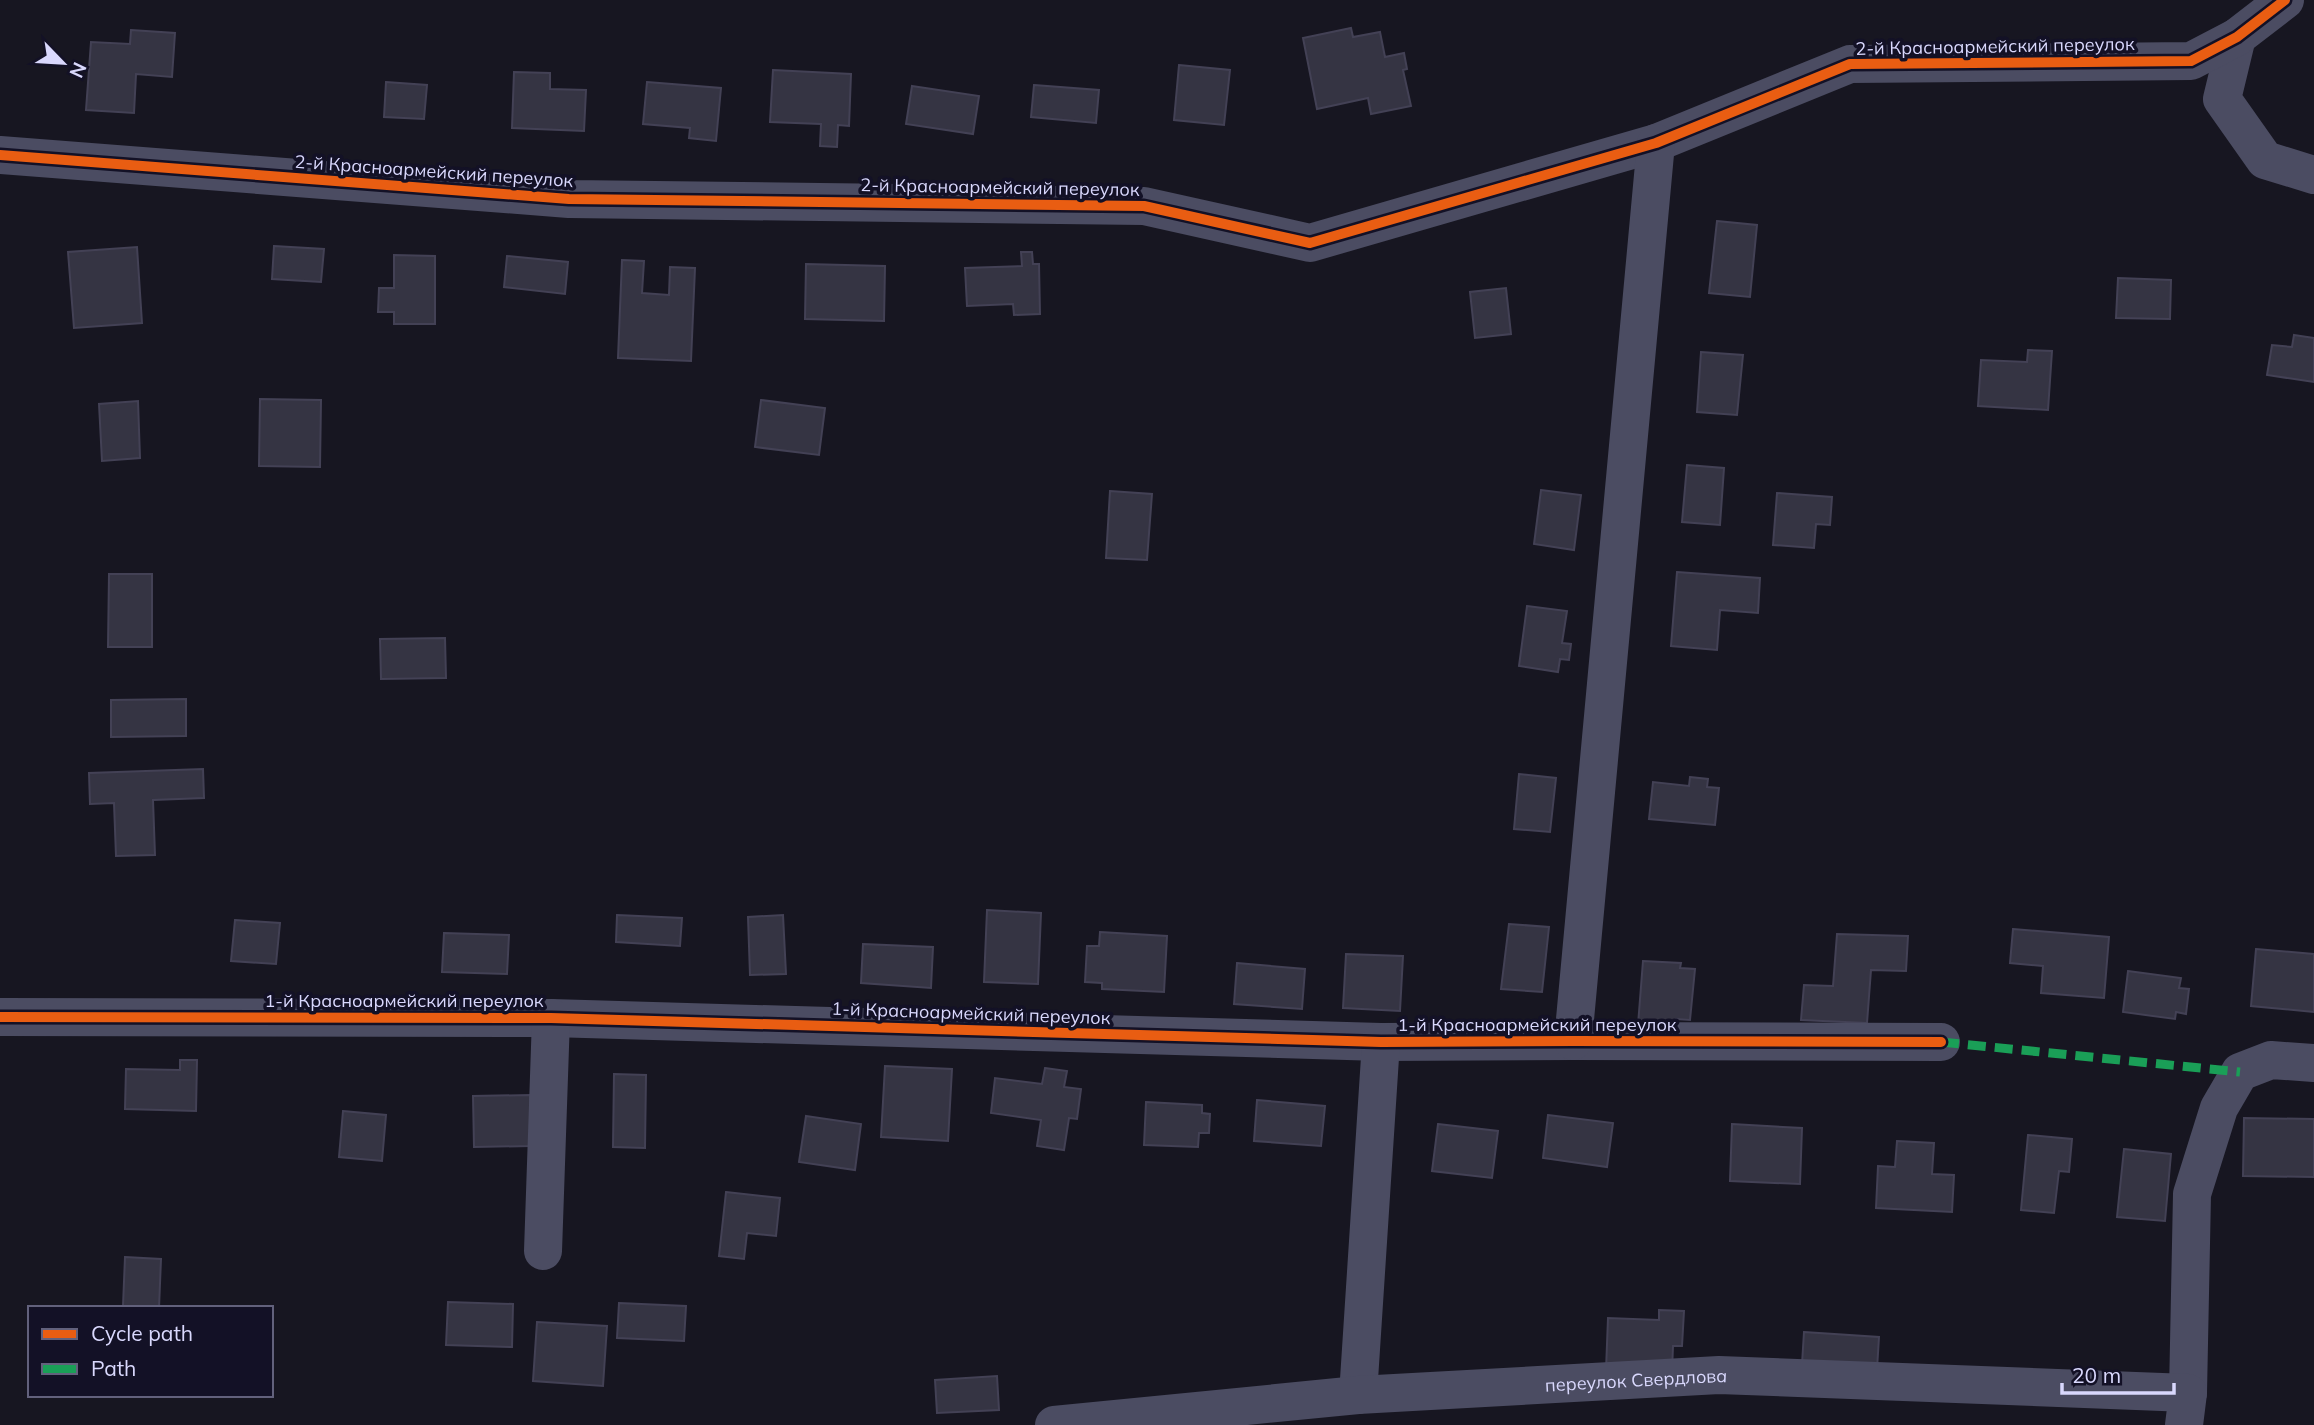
<svg xmlns="http://www.w3.org/2000/svg" width="2314" height="1425" font-family="Mulish,sans-serif">
  <style>
    .building { fill: #353443; stroke: #434155; stroke-width: 2 }
    .lines { fill: none; stroke-linecap: round; stroke-linejoin: round }
    .minor { stroke: #4b4c62; stroke-width: 38 }
    .quiet { stroke: #1a9f57; stroke-width: 9; stroke-dasharray: 18 9; stroke-linecap: butt }
    .cycleway-casing { stroke: #131126; stroke-width: 15 }
    .cycleway { stroke: #e95d12; stroke-width: 10 }
    .labels { text-anchor: middle; dominant-baseline: central; stroke-width: 7; stroke-linejoin: round; paint-order: stroke }
    .street-label { font-size: 18px; fill: #d9d8fd; stroke: #131126 }
  </style>
  <rect width="100%" height="100%" fill="#171621"/>
  <g class="building">
    <path d="M1351,28L1353,37L1380,32L1385,57L1404,53L1407,69L1403,70L1411,106L1371,114L1368,98L1317,109L1303,38Z"/>
    <path d="M131,30L175,33L172,77L136,74L134,113L86,110L91,42L130,44Z"/>
    <path d="M1179,65L1230,70L1224,125L1174,120Z"/>
    <path d="M773,70L851,74L849,126L838,125L837,147L820,146L821,124L770,122Z"/>
    <path d="M514,72L550,73V89L586,90L584,131L512,128Z"/>
    <path d="M386,82L427,85L424,119L384,117Z"/>
    <path d="M647,82L721,88L716,141L689,138L690,128L643,124Z"/>
    <path d="M1034,85L1099,90L1096,123L1031,117Z"/>
    <path d="M912,86L979,96L973,134L906,124Z"/>
    <path d="M1717,221L1757,225L1750,297L1709,293Z"/>
    <path d="M274,246L324,249L321,282L272,279Z"/>
    <path d="M137,247L142,323L74,328L68,252Z"/>
    <path d="M1021,252H1032L1033,264H1039L1040,314L1014,315L1013,304L967,306L965,268L1022,266Z"/>
    <path d="M394,255L435,256V324H394V312H378L379,288H394Z"/>
    <path d="M507,256L568,262L565,294L504,287Z"/>
    <path d="M622,260L644,261L642,293L669,295L670,267L695,268L691,361L618,358Z"/>
    <path d="M806,264L885,266L884,321L805,319Z"/>
    <path d="M2118,278L2171,280L2170,319L2116,318Z"/>
    <path d="M1506,288L1511,334L1475,338L1470,292Z"/>
    <path d="M2294,335L2314,338V382L2267,375L2272,345L2292,347Z"/>
    <path d="M2028,350L2052,351L2048,410L1978,406L1981,360L2027,362Z"/>
    <path d="M1701,352L1743,355L1737,415L1697,412Z"/>
    <path d="M260,399L321,400L320,467L259,466Z"/>
    <path d="M761,400L825,408L819,455L755,447Z"/>
    <path d="M138,401L140,458L102,461L99,404Z"/>
    <path d="M1687,465L1724,468L1720,525L1682,522Z"/>
    <path d="M1541,490L1581,495L1574,550L1534,544Z"/>
    <path d="M1110,491L1152,494L1147,560L1106,558Z"/>
    <path d="M1777,493L1832,497L1830,525L1816,524L1814,548L1773,545Z"/>
    <path d="M1677,572L1760,578L1758,613L1720,610L1717,650L1671,646Z"/>
    <path d="M109,574H152V647H108Z"/>
    <path d="M1527,606L1567,611L1562,643L1571,644L1569,660L1560,659L1558,672L1519,666Z"/>
    <path d="M445,638L446,678L381,679L380,639Z"/>
    <path d="M186,699V736L111,737V700Z"/>
    <path d="M203,769L204,798L153,800L155,855L116,856L114,803L90,804L89,773Z"/>
    <path d="M1519,774L1556,778L1550,832L1514,829Z"/>
    <path d="M1690,777L1708,779L1707,787L1719,788L1715,825L1649,819L1653,782L1689,786Z"/>
    <path d="M987,910L1041,913L1038,984L984,982Z"/>
    <path d="M617,915L682,918L680,946L616,942Z"/>
    <path d="M783,915L786,974L750,975L748,917Z"/>
    <path d="M235,920L280,923L276,964L231,961Z"/>
    <path d="M1509,924L1549,927L1542,992L1501,989Z"/>
    <path d="M2013,929L2109,937L2104,998L2041,993L2043,966L2010,963Z"/>
    <path d="M1100,932L1167,936L1164,992L1102,989V983L1085,982L1087,946H1099Z"/>
    <path d="M444,933L509,935L507,974L442,972Z"/>
    <path d="M1837,934L1908,936L1906,971L1871,970L1867,1023L1801,1020L1804,985L1833,986Z"/>
    <path d="M863,944L933,947L931,988L861,983Z"/>
    <path d="M2256,949L2314,954V1012L2251,1006Z"/>
    <path d="M1346,954L1403,956L1400,1011L1343,1008Z"/>
    <path d="M1643,961L1681,963L1680,968L1695,969L1690,1020L1676,1019L1675,1027L1638,1025Z"/>
    <path d="M1237,963L1305,969L1302,1009L1234,1004Z"/>
    <path d="M2128,971L2181,978L2179,988L2189,989L2186,1014L2176,1012L2175,1019L2123,1012Z"/>
    <path d="M180,1060H197L196,1111L125,1109L126,1069L180,1070Z"/>
    <path d="M885,1066L952,1069L948,1141L881,1137Z"/>
    <path d="M1045,1068L1067,1071L1064,1087L1081,1089L1077,1119L1069,1118L1064,1150L1037,1146L1041,1120L991,1113L995,1078L1042,1084Z"/>
    <path d="M614,1074L646,1075L645,1148L613,1147Z"/>
    <path d="M530,1095V1146L474,1147L473,1096Z"/>
    <path d="M1257,1100L1325,1106L1321,1146L1254,1141Z"/>
    <path d="M1146,1102L1202,1105V1113L1210,1114L1209,1133H1199L1198,1147L1144,1145Z"/>
    <path d="M343,1111L386,1115L382,1161L339,1157Z"/>
    <path d="M1548,1115L1613,1123L1607,1167L1543,1158Z"/>
    <path d="M806,1116L861,1124L855,1170L799,1162Z"/>
    <path d="M2244,1118L2314,1119V1177L2243,1176Z"/>
    <path d="M1438,1124L1498,1131L1492,1178L1432,1171Z"/>
    <path d="M1732,1124L1802,1128L1800,1184L1730,1181Z"/>
    <path d="M2028,1135L2072,1139L2069,1172L2059,1171L2054,1213L2021,1210Z"/>
    <path d="M1897,1141L1934,1143L1932,1174L1954,1175L1952,1212L1876,1208L1878,1166L1895,1167Z"/>
    <path d="M2124,1149L2171,1154L2165,1221L2117,1217Z"/>
    <path d="M726,1192L780,1198L776,1236L747,1233L744,1259L719,1256Z"/>
    <path d="M125,1257L161,1259L159,1308L123,1306Z"/>
    <path d="M448,1302L513,1304L512,1347L446,1345Z"/>
    <path d="M619,1303L686,1306L684,1341L617,1338Z"/>
    <path d="M1659,1310L1684,1311L1682,1346H1673L1672,1372L1606,1370L1608,1318L1659,1320Z"/>
    <path d="M537,1322L607,1326L603,1386L533,1381Z"/>
    <path d="M1804,1332L1879,1337L1877,1369L1802,1364Z"/>
    <path d="M997,1376L999,1410L937,1413L935,1380Z"/>
  </g>
  <g class="lines">
    <g class="minor">
      <path d="M2237,37L2222,99L2265,160L2314,175"/>
      <path d="M0,155L569,199L1144,206L1310,243L1656,143L1850,64L2191,61L2237,37L2285,0"/>
      <path d="M0,1017L551,1018L1381,1042L1573,1041L1941,1042"/>
      <path d="M1573,1041L1656,143"/>
      <path d="M543,1251L551,1018"/>
      <path d="M2188,1393L2192,1194L2219,1108L2240,1072L2271,1060L2314,1063"/>
      <path d="M1358,1395L1381,1042"/>
      <path id="s1" d="M1054,1425L1358,1395L1719,1375L2188,1393L2184,1425"/>
    </g>
    <path class="quiet" d="M1941,1042L2240,1072"/>
    <g class="cycleway-casing">
      <g id="cycleway">
        <path d="M0,155L569,199L1144,206L1310,243L1656,143L1850,64L2191,61L2237,37L2285,0"/>
        <path d="M0,1017L551,1018L1381,1042L1573,1041L1941,1042"/>
      </g>
    </g>
    <use href="#cycleway" class="cycleway"/>
  </g>
  <g class="labels">
    <g class="street-label">
      <text transform="translate(1995 46) rotate(-1)">2-й Красноармейский переулок</text>
      <text transform="translate(434 171) rotate(4)">2-й Красноармейский переулок</text>
      <text transform="translate(1000 187) rotate(1)">2-й Красноармейский переулок</text>
      <text x="404" y="1000">1-й Красноармейский переулок</text>
      <text transform="translate(971 1013) rotate(2)">1-й Красноармейский переулок</text>
      <text x="1537" y="1024">1-й Красноармейский переулок</text>
      <text stroke="none"><textPath href="#s1" startOffset="584">переулок Свердлова</textPath></text>
    </g>
  </g>
  <rect x="28" y="1306" width="245" height="91" fill="#131126" stroke="#62617c" stroke-width="2"/>
  <rect x="42" y="1329" width="35" height="10" fill="#e95d12" stroke="#62617c" stroke-width="2"/>
  <text x="91" y="1341" font-size="21" fill="#d9d8fd">Cycle path</text>
  <rect x="42" y="1364" width="35" height="10" fill="#1a9f57" stroke="#62617c" stroke-width="2"/>
  <text x="91" y="1376" font-size="21" fill="#d9d8fd">Path</text>
  <g transform="translate(63 63) rotate(115)" stroke="#131126" stroke-width="5" paint-order="stroke">
  <path d="M0-5L12 26L0 18L-12 26Z" fill="#d9d8fd"/>
  <text y="-10" font-size="19" font-weight="bold" text-anchor="middle" fill="#d9d8fd">N</text>
  </g>
  <path d="M2062 1383v10h112v-10" fill="none" stroke="#d9d8fd" stroke-width="3.5"/>
  <text x="2072" y="1383" font-size="21" fill="#d9d8fd" stroke="#131126" stroke-width="5" paint-order="stroke">20 m</text>
</svg>
